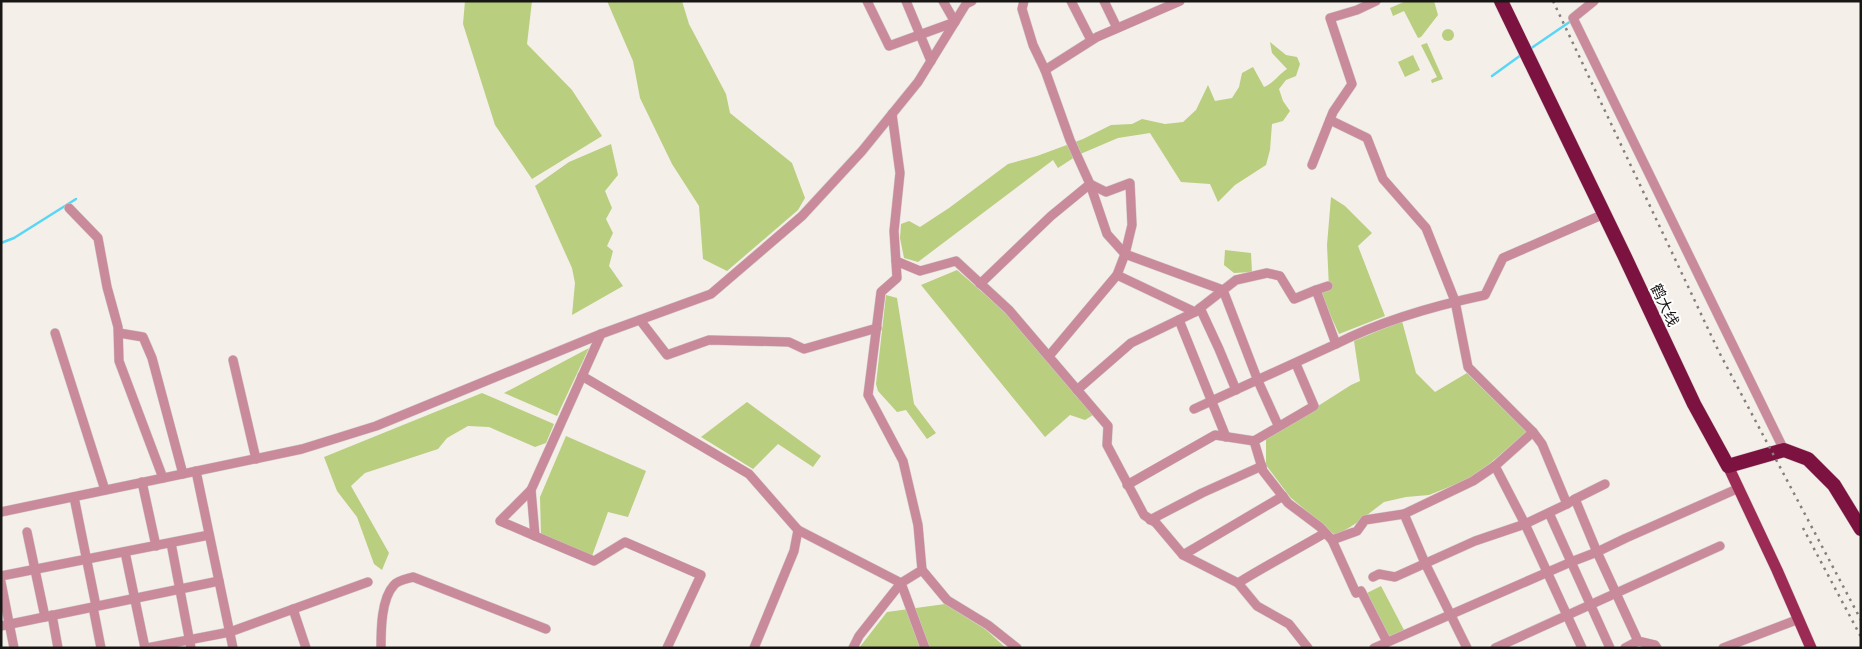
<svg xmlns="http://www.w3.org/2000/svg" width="1862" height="649" font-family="'IBM Plex Serif','Noto Sans SC',serif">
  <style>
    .green { fill: #b9ce7f }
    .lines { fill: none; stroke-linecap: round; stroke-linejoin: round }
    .stream { stroke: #59d6f6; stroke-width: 2.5 }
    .minor-casing { stroke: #d2ccc8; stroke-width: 10 }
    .major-casing { stroke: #d2ccc8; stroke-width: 12 }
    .highway-casing { stroke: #d2ccc8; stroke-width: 15 }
    .minor { stroke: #c98a9b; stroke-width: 9 }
    .major { stroke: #9b2b55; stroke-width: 11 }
    .highway { stroke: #7c123f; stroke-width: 14 }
    .rail { stroke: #837f7c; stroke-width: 2.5; stroke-dasharray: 2.5 5; stroke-linecap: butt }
    .labels { text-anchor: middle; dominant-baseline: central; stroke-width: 4; stroke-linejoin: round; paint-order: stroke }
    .street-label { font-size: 15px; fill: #191715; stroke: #fff }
  </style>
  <rect width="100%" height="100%" fill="#f5efea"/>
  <g class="green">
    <path d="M465,1H532L527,44L572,90L602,136L532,179L495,125L463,24Z"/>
    <path d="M607,1H682L689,24L726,94L730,113L792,163L805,198L798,210L727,271L703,259L699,206L672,164L640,98L633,61Z"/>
    <path d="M1406,1H1434L1438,15L1421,37L1418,38L1404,11L1393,16L1390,8Z"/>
    <circle cx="1448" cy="35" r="6"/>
    <path d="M1270,42L1286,55L1297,57L1300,64L1296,76L1286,80L1279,89L1283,101L1290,111L1283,121L1272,124L1270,150L1266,165L1235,185L1218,202L1210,184L1181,182L1150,133L1118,138L1078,155L1058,168L1053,160L918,262L904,258L900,238L901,224L909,221L920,227L949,208L1008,164L1037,156L1083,139L1111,125L1132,124L1142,119L1165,124L1183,122L1196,110L1208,85L1215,101L1232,98L1239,87L1242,73L1253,67L1264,87C1274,83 1278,75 1287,69L1272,53Z"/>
    <path d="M1427,43L1443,79L1432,83L1431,80L1437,77L1421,45Z"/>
    <path d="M1413,55L1420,70L1405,77L1398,62Z"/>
    <path d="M611,144L618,175L605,191L612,208L606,219L613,233L607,246L613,251L609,266L623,286L572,315L575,283L572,268L535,186L569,162Z"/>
    <path d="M1331,197L1345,206L1372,233L1358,246L1385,316L1339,334L1320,292L1329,288L1327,245Z"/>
    <path d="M1225,250L1251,253L1252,272L1234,273L1224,265Z"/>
    <path d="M957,270L1004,311L1093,415L1085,420L1070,415L1045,437L921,285Z"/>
    <path d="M886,295L897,298L914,404L936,433L927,439L906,410L897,412L878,391L876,384Z"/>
    <path d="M1402,321L1416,373L1435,392L1467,373L1527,432L1474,477L1429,495L1406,497L1384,502L1358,522L1336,536L1290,497L1266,465V439L1351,385L1360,381L1354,341Z"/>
    <path d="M589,348L557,416L504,393Z"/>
    <path d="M482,393L554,424L546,443L535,447L489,427L468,426L447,438L438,449L365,473L351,486L389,553L382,570L374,564L357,517L337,491L324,457Z"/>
    <path d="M747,402L821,456L813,467L778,444L753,469L701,437Z"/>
    <path d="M566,436L646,471L628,517L608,512L592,556L541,535L540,497Z"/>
    <path d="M1381,586L1404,630L1389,637L1367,593Z"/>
    <path d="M945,604L985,629L1006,648H859L887,612Z"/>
  </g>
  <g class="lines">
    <g class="stream">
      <path d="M1530,49L1571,21"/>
      <path d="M1492,76L1521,55"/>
      <path d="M1,243L14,238L76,199"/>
    </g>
    <g class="minor-casing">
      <g id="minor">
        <path d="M867,1L889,46L955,22L943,1"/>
        <path d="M906,1L931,61"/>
        <path d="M1024,1L1022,9L1033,45L1045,70L1070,140L1090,184L1107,234L1125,254L1117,275L1195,312"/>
        <path d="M1071,1L1091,40"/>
        <path d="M1104,1L1117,28"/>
        <path d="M1594,1L1573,18L1784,450"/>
        <path d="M1045,70L1097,37L1180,1"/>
        <path d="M892,114L900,173L894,231L897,278L881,292L868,395L903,461L918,525L922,570L901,583L925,648"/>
        <path d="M1330,120L1367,138L1383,179L1426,228L1455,301L1468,367L1533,432L1542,444L1567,504L1575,499L1597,552L1638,641L1655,645L1657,648"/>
        <path d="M1312,165L1333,112L1352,84L1330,18L1357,10L1376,1"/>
        <path d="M69,208L98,238L107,287L118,327L119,361L163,478"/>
        <path d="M896,261L920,271L956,261L1009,310L1108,426L1107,445L1144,515L1156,523L1183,555L1238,583L1257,606L1289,624L1308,648"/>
        <path d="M980,284L1051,216L1090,184L1106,192L1130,183L1132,225L1125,254L1223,290L1258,381L1278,425"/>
        <path d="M1200,308L1219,349L1236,390"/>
        <path d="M640,320L667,355L709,340L789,342L804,349L877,328"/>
        <path d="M1179,320L1226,437"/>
        <path d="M55,333L105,490"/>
        <path d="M119,333L143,337L152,358L183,474"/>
        <path d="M1336,344C1383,320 1433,306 1485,295L1503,258L1604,214"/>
        <path d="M1049,356L1117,275"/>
        <path d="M233,360L256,459"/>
        <path d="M1296,364L1314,406L1254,441L1263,471L1288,503L1320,527L1332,540L1357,531L1365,520L1404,514L1473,481L1495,466L1533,432"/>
        <path d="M582,376L749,474L798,530L794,551L754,648"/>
        <path d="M1077,390L1131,343L1195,312L1236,280L1267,273L1280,276L1294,299L1316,290L1328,286"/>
        <path d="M1194,409L1336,344L1316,290"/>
        <path d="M1495,466L1525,524L1582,648"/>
        <path d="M196,471L233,648"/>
        <path d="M142,482L156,546"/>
        <path d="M1127,485L1215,435L1254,441"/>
        <path d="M531,490L535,536L594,561L625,542L701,575L667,648"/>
        <path d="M74,497L96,606"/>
        <path d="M1575,499L1605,484"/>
        <path d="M1,512L302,449L376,426L601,334L711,294L802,216L862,151L918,82L966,4L972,1"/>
        <path d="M1549,513L1610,648"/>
        <path d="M1404,514L1425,563L1467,648"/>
        <path d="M1150,520L1202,493L1262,466"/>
        <path d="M798,530L901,583L859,636L853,648"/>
        <path d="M27,532L45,617"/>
        <path d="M535,536L500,521L531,490L601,334"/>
        <path d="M1332,540L1356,593L1361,591L1387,642"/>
        <path d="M171,543L191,648"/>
        <path d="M125,552L145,648"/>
        <path d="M1183,555L1283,496"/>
        <path d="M922,570L947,600L988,625L1017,648"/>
        <path d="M1,576L209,535"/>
        <path d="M1373,577L1379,574L1395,577L1475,541L1525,524L1567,504"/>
        <path d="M1,582L14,648"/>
        <path d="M1238,583C1267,565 1296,550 1325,533"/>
        <path d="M93,607L101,648"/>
        <path d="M293,609L306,648"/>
        <path d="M52,615L58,648"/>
        <path d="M1,626L219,581"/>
        <path d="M147,648L230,632L368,582"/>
        <path d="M381,648C381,630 381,599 394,585C398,580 407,579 413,577L546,629"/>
        <path d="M1374,648L1571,562L1597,552L1626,538L1739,488"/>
        <path d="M1495,648L1720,546"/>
        <path d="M1625,648L1638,641"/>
        <path d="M1723,648L1799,619"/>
      </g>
    </g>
    <g class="major-casing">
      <path id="major" d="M1728,466L1777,570L1811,648"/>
    </g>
    <g class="highway-casing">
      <path id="highway" d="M1501,1L1624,255L1694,404L1728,466L1784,450L1808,459L1834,485L1861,529"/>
    </g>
    <use href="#minor" class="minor"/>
    <use href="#major" class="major"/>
    <use href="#highway" class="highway"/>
    <g class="rail">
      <path d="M1553,1L1719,352L1861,620"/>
      <path d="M1803,528L1861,637"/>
    </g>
  </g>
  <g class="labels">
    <g class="street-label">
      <text transform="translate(1665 305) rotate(65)">鹤大线</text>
    </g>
  </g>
  <rect width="1862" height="649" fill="none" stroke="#191715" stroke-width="5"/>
</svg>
